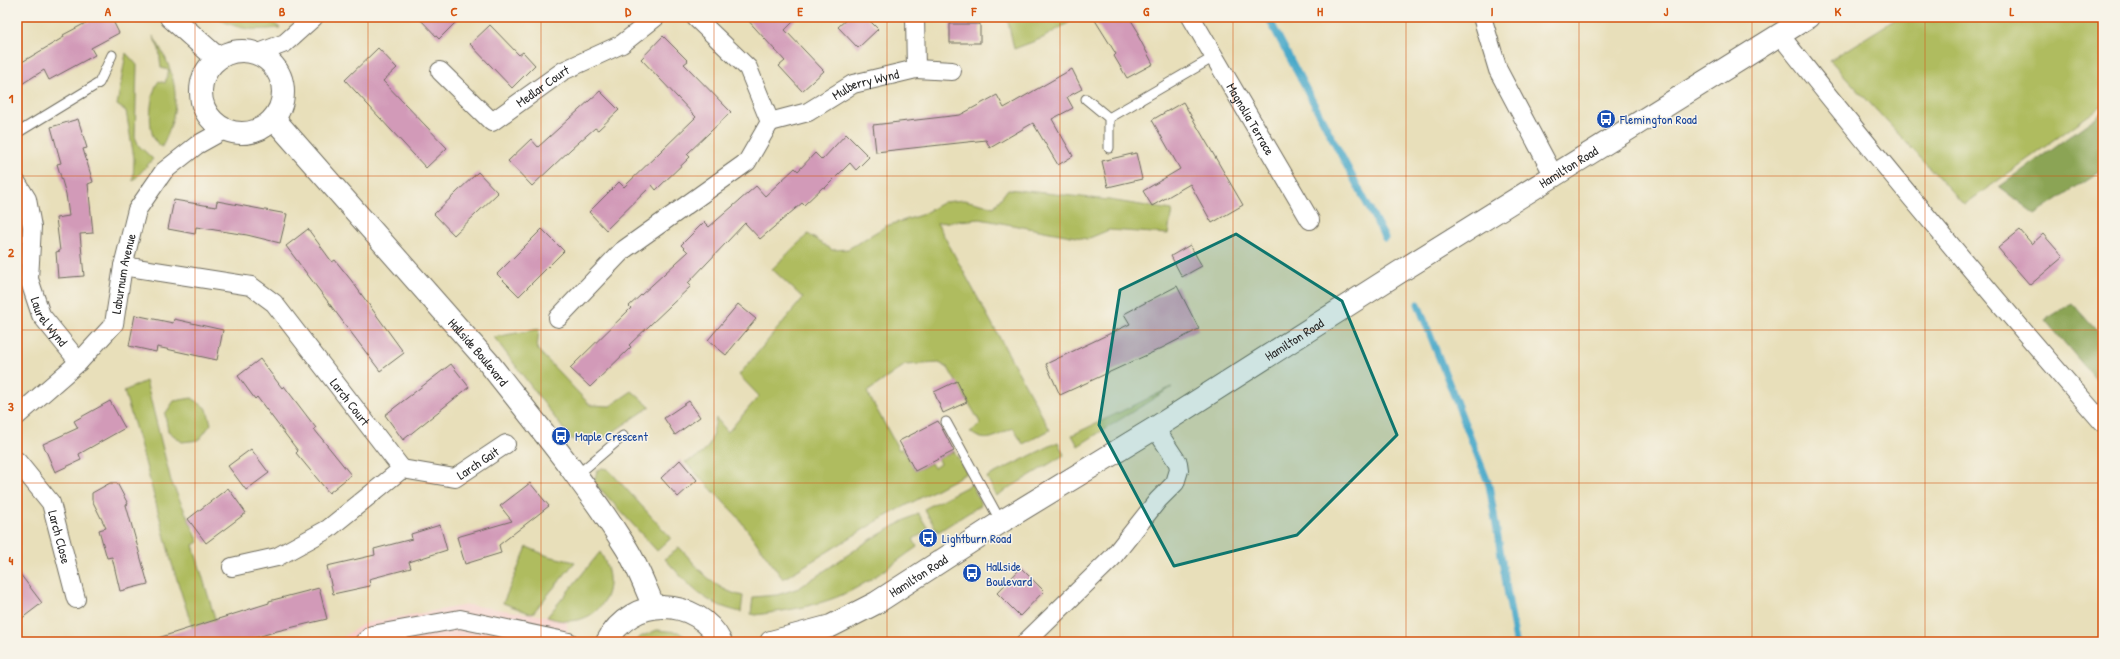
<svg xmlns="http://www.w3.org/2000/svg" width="2120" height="659" font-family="'Patrick Hand',sans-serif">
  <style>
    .built { fill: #f7d0cc }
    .green { fill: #afbc5e; stroke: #6d7444 }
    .forest { fill: #8ba455; stroke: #5b6840 }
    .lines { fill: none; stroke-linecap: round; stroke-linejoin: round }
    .stream { stroke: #4aa9c9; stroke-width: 7 }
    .building { fill: #d29ab8 }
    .lane-casing { stroke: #6d6a5d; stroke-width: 11 }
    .street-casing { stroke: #6d6a5d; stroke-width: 20 }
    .secondary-casing { stroke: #6d6a5d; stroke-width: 24 }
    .primary-casing { stroke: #6d6a5d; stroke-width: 24 }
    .lane { stroke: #fff; stroke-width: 9 }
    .street { stroke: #fff; stroke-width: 18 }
    .secondary { stroke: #fff; stroke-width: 22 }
    .primary { stroke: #fff; stroke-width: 22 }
    .marked { fill: #0f766e; fill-opacity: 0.2; stroke: #0f766e; stroke-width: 3; stroke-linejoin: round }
    .grid { fill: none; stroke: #d5540f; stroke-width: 1; stroke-opacity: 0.55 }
    .labels { text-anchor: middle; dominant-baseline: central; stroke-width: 3; stroke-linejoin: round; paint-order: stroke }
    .street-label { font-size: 13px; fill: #2b2b2b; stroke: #f7f3e8 }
    .transit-label { font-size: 13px; fill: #164399; stroke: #f7f3e8; text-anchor: start }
    .neatline { fill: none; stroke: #d5540f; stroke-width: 1.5 }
    .grid-label { font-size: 13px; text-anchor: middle; font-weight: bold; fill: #d5540f }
  </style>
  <rect width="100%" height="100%" fill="#f7f3e8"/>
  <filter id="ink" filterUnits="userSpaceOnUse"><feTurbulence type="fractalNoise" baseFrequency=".025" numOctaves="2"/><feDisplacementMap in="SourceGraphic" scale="8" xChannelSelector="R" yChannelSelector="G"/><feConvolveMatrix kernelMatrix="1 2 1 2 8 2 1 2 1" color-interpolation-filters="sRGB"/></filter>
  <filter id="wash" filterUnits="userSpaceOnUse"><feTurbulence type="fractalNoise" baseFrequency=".012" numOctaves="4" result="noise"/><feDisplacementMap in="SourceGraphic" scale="16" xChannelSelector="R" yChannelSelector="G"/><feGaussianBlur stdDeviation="0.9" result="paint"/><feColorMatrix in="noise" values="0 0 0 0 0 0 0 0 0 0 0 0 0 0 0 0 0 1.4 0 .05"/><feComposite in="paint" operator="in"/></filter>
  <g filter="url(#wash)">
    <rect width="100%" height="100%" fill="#e8dfba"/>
    <path class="built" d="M468,605L566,619L570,642H335L365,623Z"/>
    <g class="green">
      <path d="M214,17H266L280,28C251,31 240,30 214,17Z"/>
      <path d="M1007,17H1078L1043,38L1014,49Z"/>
      <path d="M1899,17H2103V105L1964,205L1830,60Z"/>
      <path d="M153,36C178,75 183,104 162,147C160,145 156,143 155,140C147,129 150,91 159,81L165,83L169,70L161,68L159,49Z"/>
      <path d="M126,53L137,65L135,137L139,146L153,159L133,181L134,158L126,111L117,105Z"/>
      <path d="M1008,189L1109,200L1172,210L1168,234L1109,230L1087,239L980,219L937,223L1050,430L1023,444L1013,428C995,436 987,445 970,432L981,424L948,368L939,363L905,365L867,392L899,450L903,448L915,471L931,463L934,468L940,464L938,459L954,451L967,473L879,520L783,579L737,516L685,462C711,453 711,443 716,418L728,432L759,396L739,375L803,298L772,269L808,234L832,250L848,249L886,226L921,215L944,202L964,200L994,207Z"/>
      <path d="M539,329L537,349L590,405L610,406L632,391L650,407L601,440L590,435L582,444L570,438L494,337Z"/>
      <path d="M146,381L171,481L199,542L193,545L222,642H197L172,564L140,443L124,391Z"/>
      <path d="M1172,387L1078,446L1072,435Z"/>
      <path d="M192,398L207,409L211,424L199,440L182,442L168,431L165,414L174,401Z"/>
      <path d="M1058,442L1064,455L996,496L987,477Z"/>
      <path d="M602,468L608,469L671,538L657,551L594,482L597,471Z"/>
      <path d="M972,484L981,505L938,532L924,509Z"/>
      <path d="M918,513L929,530L913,539L917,547C892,564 866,586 837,597C812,607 783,611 756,615L751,614L753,597L777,595L799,588L868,541Z"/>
      <path d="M527,547L548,556L575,562L532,614L503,603Z"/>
      <path d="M679,547C700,569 712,589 743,596L741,612C703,604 690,586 665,559Z"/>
      <path d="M600,552C626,593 593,634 547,617Z"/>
      <path d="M657,630L678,632L694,642H635L640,637Z"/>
    </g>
    <g class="forest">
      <path d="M2103,112V169L2035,214L1999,187Z"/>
      <path d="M2072,303L2103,338V388L2045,320Z"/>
    </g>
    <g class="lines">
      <g class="stream">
        <path d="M1268,17L1385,238"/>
        <path d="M1418,304L1489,485L1516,642"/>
      </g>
    </g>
    <g id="blocks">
      <g class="building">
        <path d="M97,17H111L119,33L91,48L95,55L49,80L44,70L17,87V65L64,37L63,35Z"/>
        <path d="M418,17H461L439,39Z"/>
        <path d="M745,17H798L785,30L824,71L802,91L779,66L785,61Z"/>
        <path d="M849,17H866L878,29L858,48L838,27Z"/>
        <path d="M1093,17H1129L1139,33L1137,34L1153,64L1127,78L1114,56L1116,54Z"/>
        <rect x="950" y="24" width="30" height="19"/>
        <path d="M490,25L519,55L523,52L535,65L512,88L470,44Z"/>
        <path d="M663,36L688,61L684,64L731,112L687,154L690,157L656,190L652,185L606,230L589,212L619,182L624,187L696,117L641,59Z"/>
        <path d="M378,48L397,68L383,81L447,148L426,168L345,80Z"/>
        <path d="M1072,69L1082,89L1067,97L1073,108L1052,119L1073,156L1058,165L1033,123L990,148L986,140L876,152L873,125L960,115L997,95L1004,108Z"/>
        <path d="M600,91L619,110L598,130L595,128L571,149L532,186L508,161L531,139L538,147Z"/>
        <path d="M1183,102L1243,205L1212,223L1190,184L1152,206L1143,191L1180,169L1152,120Z"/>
        <path d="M78,119L87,148L83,149L93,182L88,184L93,233L80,234L84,276L58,278L56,252L60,251L56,218L69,216L66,194L57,164L61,163L51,127Z"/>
        <path d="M846,134L869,157L856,170L850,163L825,188L823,187L804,205L802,203L760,239L745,223L688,283L691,286L629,345L631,347L590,387L570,368L631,308L629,306L688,252L681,245L704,222L709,227L756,186L765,196L795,168L798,171L815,153L822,160Z"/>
        <path d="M1136,153L1142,179L1108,187L1102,161Z"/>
        <path d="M478,172L498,193L454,235L434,214Z"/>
        <path d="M174,200L216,207L217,201L287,214L280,243L247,235L196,227L195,234L168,229Z"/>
        <path d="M308,229L332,262L335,260L351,280L404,353L380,371L286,246Z"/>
        <path d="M542,229L564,251L519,296L497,274Z"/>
        <path d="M2020,230L2032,244L2043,234L2063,257L2030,285L1998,248Z"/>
        <path d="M1190,245L1202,266L1182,277L1171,256Z"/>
        <path d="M1177,286L1199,329L1162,348L1060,395L1046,364L1130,324L1124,314Z"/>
        <path d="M738,304L756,319L726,355L708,340Z"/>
        <path d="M135,315L173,323L174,319L223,330L217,360L157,347L156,352L129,346Z"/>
        <path d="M260,359L282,388L284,386L316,428L314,429L351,475L329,493L296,453L298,451L257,397L255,399L238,376Z"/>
        <path d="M451,364L469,387L403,440L385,415Z"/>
        <path d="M957,381L967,402L943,413L934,392Z"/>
        <path d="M110,401L125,428L79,454L81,460L55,472L43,444L78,428L74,421Z"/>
        <path d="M689,401L700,417L675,435L664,418Z"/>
        <path d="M938,421L954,451L915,471L899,441Z"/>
        <path d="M251,449L269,473L246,490L228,466Z"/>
        <path d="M680,460L697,480L678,497L661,478Z"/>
        <path d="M110,483H117L128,504L126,505L148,584L120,591L112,557L107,558L99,530L106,528L92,500V493Z"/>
        <path d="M530,483L549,506L499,545L501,553L465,564L457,537L512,521L500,506Z"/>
        <path d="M228,488L246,513L206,543L188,519Z"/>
        <path d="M440,525L447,550L409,562L411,568L369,579L370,586L333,594L327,566L375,555L374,549L412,539L411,534Z"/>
        <path d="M1021,568L1044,591L1020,616L997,593Z"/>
        <path d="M17,570L42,603L17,622Z"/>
        <path d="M319,588L327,619L277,631L242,642H159L158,638L269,603V601Z"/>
      </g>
    </g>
  </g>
  <g filter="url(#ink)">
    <use href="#blocks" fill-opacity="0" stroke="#6d6a5d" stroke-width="1"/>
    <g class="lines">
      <g class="lane-casing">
        <g id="lane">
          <path d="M1086,99L1109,118V148"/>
          <path d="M1109,118L1214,57"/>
          <path d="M17,133L99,83L112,55"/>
          <path d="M946,422L1001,522"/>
          <path d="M576,476L623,436"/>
        </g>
      </g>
      <g class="street-casing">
        <g id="street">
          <path id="s1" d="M1191,17L1310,220"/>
          <path d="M1482,17L1498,70L1554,176"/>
          <path d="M1780,35C1884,167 1992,296 2103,423"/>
          <path d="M259,53L285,43L314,17"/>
          <path d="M916,69L952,71"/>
          <path id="s2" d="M440,71L492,122L563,71L622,44L656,17"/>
          <path id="s3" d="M770,122L808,112L853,84L916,69L915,17"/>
          <path id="s4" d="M17,183L27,199L32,227L29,279L41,315L79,362"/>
          <path id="s5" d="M123,266L251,286L274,303L402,469L328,529L277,557L232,567"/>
          <path d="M558,318L622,251L747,162L770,122L748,68L695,17"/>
          <path id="s6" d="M17,416L79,362L114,324L123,266L137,210L164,171L197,145L224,130"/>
          <path id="s7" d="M17,461L51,503L76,599"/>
          <path id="s8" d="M402,469L455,478L506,444"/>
          <path d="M364,642L372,635L460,619L569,642"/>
          <path d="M1026,642L1112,558L1158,500L1175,483L1179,470L1178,463L1155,428"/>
        </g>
      </g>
      <g class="secondary-casing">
        <g id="secondary">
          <path d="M171,17L217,58"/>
          <circle cx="242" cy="92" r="41"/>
          <path id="s9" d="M274,119L488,362C535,422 584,481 625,546C637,564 645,587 654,607"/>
        </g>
      </g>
      <g class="primary-casing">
        <g id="primary">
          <path d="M607,642C631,595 697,596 721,642"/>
          <path id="s10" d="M771,642L831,626L876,603L1001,522L1155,428L1398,273L1808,17"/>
        </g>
      </g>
      <use href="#lane" class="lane"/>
      <use href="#street" class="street"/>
      <use href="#secondary" class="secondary"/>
      <use href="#primary" class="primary"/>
    </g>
  </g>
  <path class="marked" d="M1236,234L1342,301L1397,435L1297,535L1174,566L1099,425L1120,290Z"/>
  <path class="grid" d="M195,17V642M368,17V642M541,17V642M714,17V642M887,17V642M1060,17V642M1233,17V642M1406,17V642M1579,17V642M1752,17V642M1925,17V642M17,176H2103M17,330H2103M17,483H2103"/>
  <defs>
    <g id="bus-disc" transform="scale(1)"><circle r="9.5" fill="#1a4fb4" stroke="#f7f3e8"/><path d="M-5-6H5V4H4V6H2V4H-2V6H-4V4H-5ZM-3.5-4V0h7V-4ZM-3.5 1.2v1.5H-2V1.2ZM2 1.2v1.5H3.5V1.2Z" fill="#fff"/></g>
  </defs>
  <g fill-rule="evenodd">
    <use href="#bus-disc" x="1606" y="119"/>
    <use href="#bus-disc" x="561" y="436"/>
    <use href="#bus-disc" x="928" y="538"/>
    <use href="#bus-disc" x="972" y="573"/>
  </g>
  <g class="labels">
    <g class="street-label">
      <text stroke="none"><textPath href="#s3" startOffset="104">Mulberry Wynd</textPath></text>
      <text stroke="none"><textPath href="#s2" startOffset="135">Medlar Court</textPath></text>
      <text stroke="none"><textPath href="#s1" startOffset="118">Magnolia Terrace</textPath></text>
      <text stroke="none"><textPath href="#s10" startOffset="931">Hamilton Road</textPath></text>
      <text stroke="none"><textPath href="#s6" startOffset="185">Laburnum Avenue</textPath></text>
      <text stroke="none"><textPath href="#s4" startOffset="147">Laurel Wynd</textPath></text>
      <text stroke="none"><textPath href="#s10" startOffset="607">Hamilton Road</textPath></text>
      <text stroke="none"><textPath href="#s9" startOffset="310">Hallside Boulevard</textPath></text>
      <text stroke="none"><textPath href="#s5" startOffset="283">Larch Court</textPath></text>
      <text stroke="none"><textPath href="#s8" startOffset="81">Larch Gait</textPath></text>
      <text stroke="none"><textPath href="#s7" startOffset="89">Larch Close</textPath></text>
      <text stroke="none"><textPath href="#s10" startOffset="163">Hamilton Road</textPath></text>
    </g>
    <g class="transit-label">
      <text x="1620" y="119">Flemington Road</text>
      <text x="575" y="436">Maple Crescent</text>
      <text x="942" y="538">Lightburn Road</text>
      <text x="986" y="566">Hallside<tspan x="986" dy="15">Boulevard</tspan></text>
    </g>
  </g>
  <rect width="2120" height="659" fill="none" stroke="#f7f3e8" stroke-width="44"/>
  <rect x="22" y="22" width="2076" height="615" class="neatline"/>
  <g class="grid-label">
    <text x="108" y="16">A</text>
    <text x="282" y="16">B</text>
    <text x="454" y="16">C</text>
    <text x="628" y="16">D</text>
    <text x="800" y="16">E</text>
    <text x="974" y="16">F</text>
    <text x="1146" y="16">G</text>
    <text x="1320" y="16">H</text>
    <text x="1492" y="16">I</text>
    <text x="1666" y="16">J</text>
    <text x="1838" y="16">K</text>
    <text x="2012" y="16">L</text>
    <text x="11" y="103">1</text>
    <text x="11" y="257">2</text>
    <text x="11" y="411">3</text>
    <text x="11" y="565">4</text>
  </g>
</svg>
